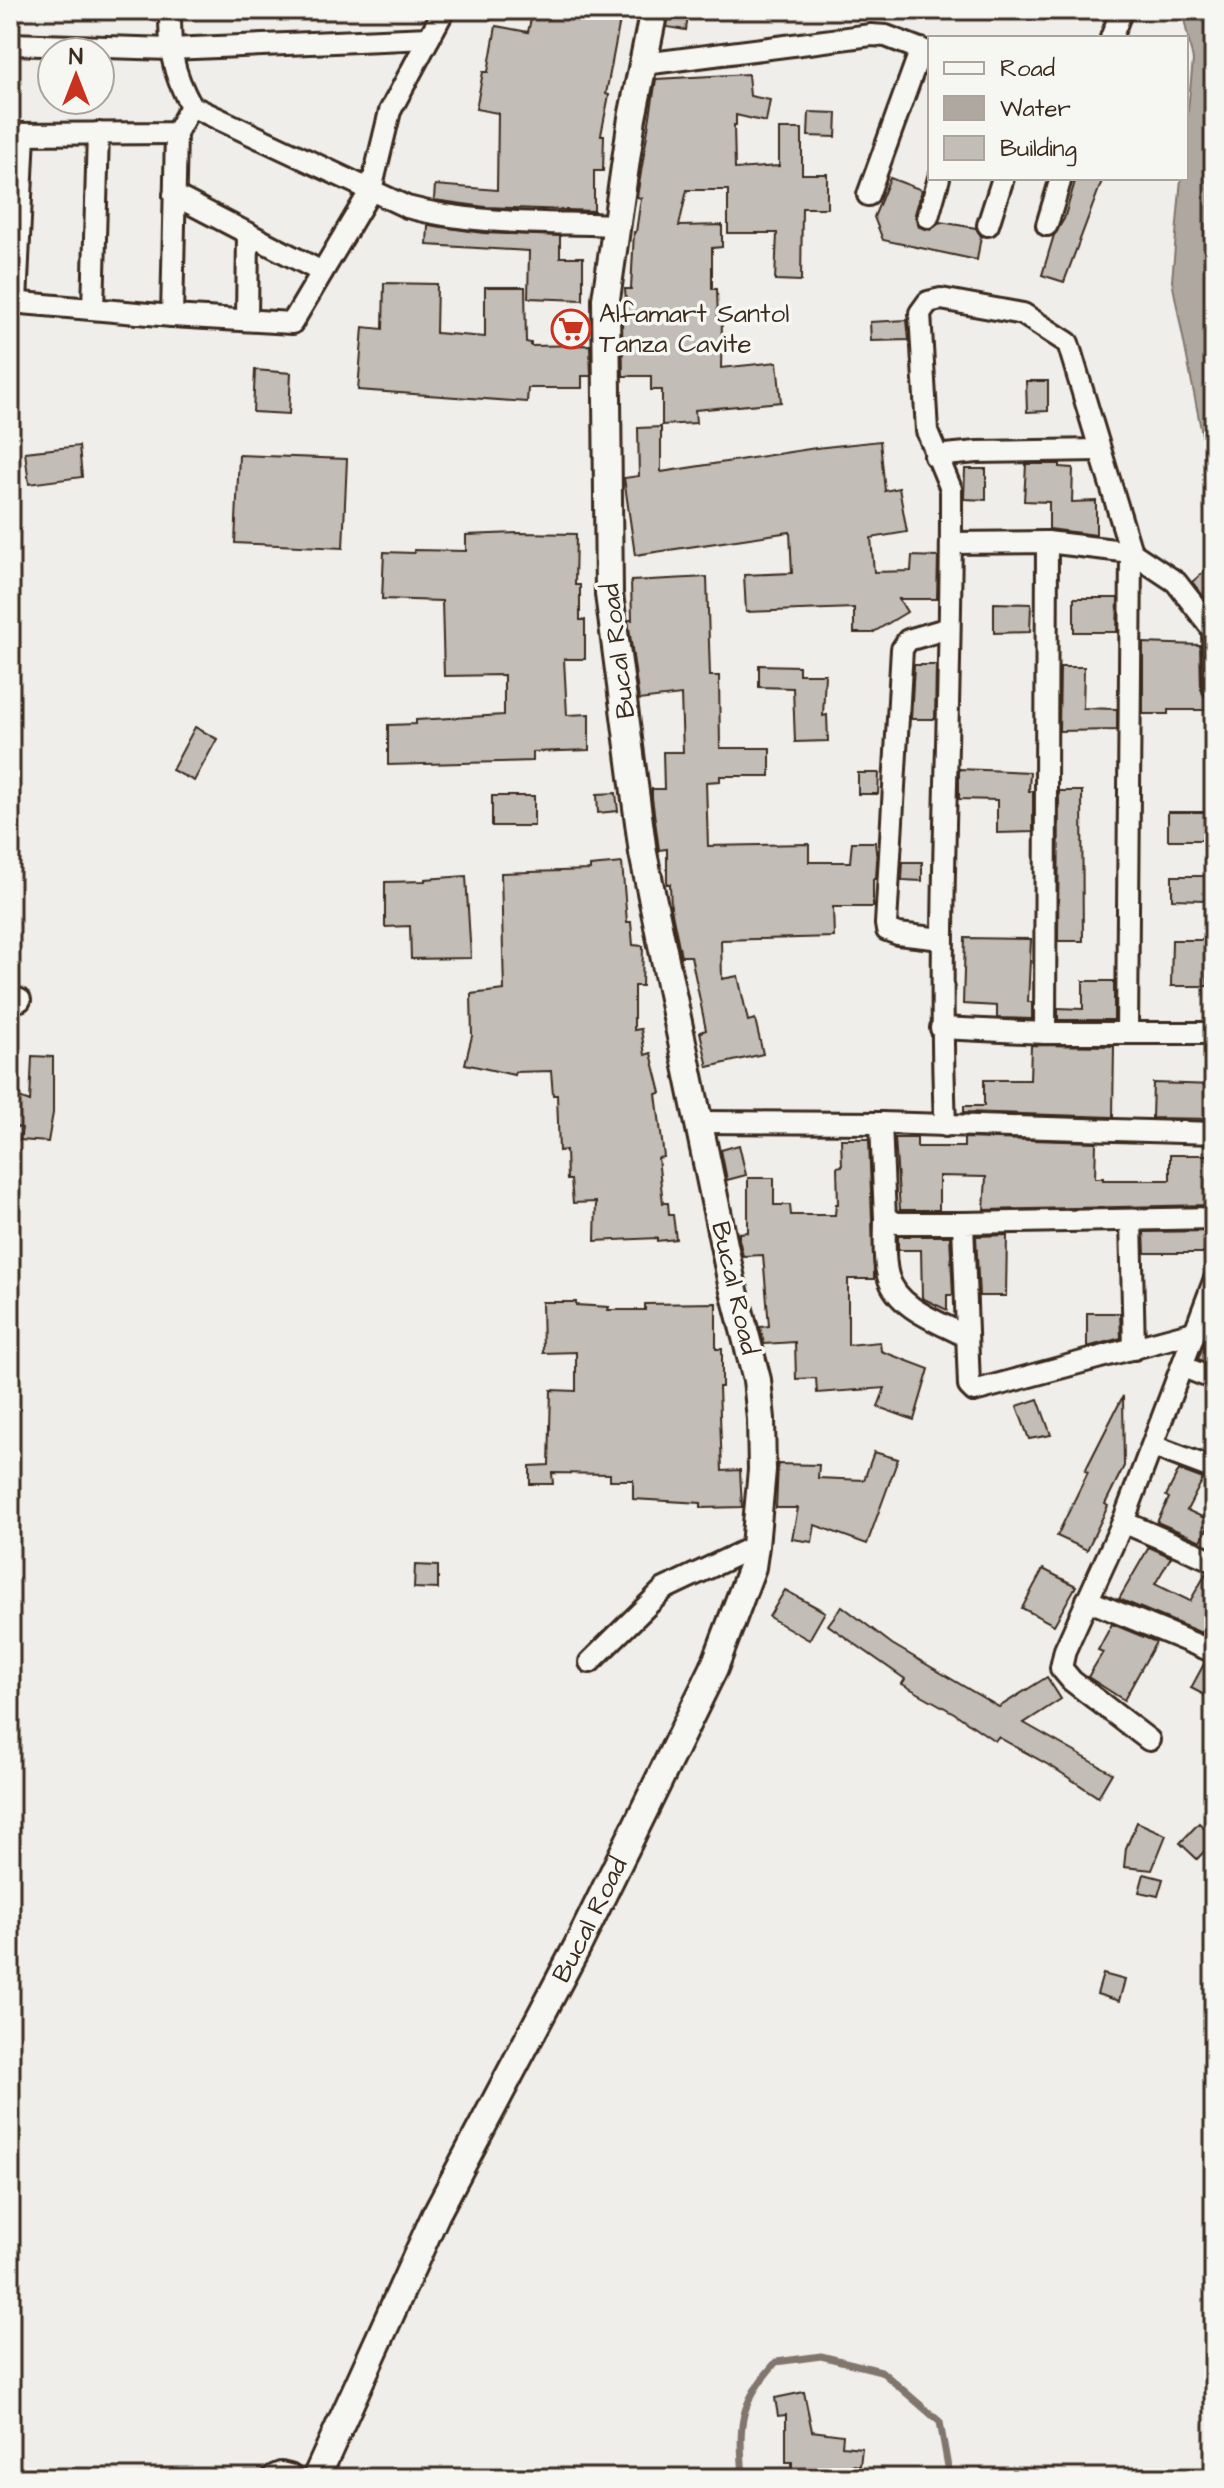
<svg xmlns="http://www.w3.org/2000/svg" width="1224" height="2488" font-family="'Architects Daughter',sans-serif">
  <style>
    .water { fill: #afa8a1; stroke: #81766d; stroke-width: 2 }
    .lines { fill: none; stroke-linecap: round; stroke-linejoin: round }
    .stream { stroke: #81766d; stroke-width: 7 }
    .building { fill: #c2bdb7; stroke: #3b2a1e; stroke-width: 2 }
    .minor-casing { stroke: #3b2a1e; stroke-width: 26 }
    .tertiary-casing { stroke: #3b2a1e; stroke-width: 32 }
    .minor { stroke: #f6f6f2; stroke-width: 20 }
    .tertiary { stroke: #f6f6f2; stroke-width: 26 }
    .labels { text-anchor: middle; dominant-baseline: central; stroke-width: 7; stroke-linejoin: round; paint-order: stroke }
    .poi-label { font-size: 26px; fill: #3b2a1e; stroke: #f6f6f2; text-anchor: start }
    .street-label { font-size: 26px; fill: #3b2a1e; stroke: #f6f6f2 }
  </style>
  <rect width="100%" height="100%" fill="#efeeea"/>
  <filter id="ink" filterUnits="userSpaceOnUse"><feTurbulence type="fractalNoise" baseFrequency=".0125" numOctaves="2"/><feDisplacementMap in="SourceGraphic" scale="16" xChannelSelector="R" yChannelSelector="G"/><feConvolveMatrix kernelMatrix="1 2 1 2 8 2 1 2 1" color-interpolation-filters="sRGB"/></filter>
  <g filter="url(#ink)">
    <path class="water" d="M1182,10H1214V471L1208,465L1172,281L1181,178H1186V130L1193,60Z"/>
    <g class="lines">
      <path class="stream" d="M743,2478C739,2422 738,2406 776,2362L821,2356L881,2371L940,2422L950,2478"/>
    </g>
    <g class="building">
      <path d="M533,10H618L616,20H620L606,94L609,95L601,135H604L603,171H594V211L485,207L434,200L435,185L497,190L498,113L476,109L483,72H488L496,26L528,32Z"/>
      <path d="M670,10H689L686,30L667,27Z"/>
      <path d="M748,74L750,96L770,100L766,122L736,115V125H734L735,169L779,166V129H802V174H827V208H802L801,281L775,280L777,233H728V190H687L679,226L722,225V247L712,248V289H717L718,321H722L721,368L777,362L781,402L695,410L696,423L662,425V390H651V376H623L622,317H627L625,289H631L634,232H636L641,198L637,197L656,79Z"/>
      <path d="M809,112L837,113L836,137L808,136Z"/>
      <path d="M890,178L922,190L915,214L919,227L930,230L940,222L976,228L981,236L977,260L883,240L874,217Z"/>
      <path d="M1076,178H1103L1064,282L1042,275L1054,235L1064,219Z"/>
      <path d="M428,225L483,233L560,236V257H583V300L528,298L529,251L427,245Z"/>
      <path d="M384,283L437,284L436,333L485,337V287H525L526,342L531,343V346L590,345L591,376H582V388H528L527,402L358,390L363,327L383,329Z"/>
      <path d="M907,320L909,340L871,341L870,322Z"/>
      <path d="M255,370L291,373L289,414L253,412Z"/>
      <path d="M1026,381H1048V411L1027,412Z"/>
      <path d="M661,427V472L816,448L880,441L885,491L899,488L907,532L871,538L874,572L911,571L912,556L938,557L937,599H899L907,612L872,633H854V608L746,612L744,575L792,573L790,532L635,555L624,478L639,476L638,428Z"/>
      <path d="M79,446L82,477L29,484L25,452Z"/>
      <path d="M239,455L347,459L343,548L235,543Z"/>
      <path d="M1026,464H1060V467L1073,468L1072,502L1096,501V535L1049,529V502L1024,501Z"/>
      <path d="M965,469H986V500L964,499Z"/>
      <path d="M517,533L576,534L575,585H580V620H585V659H564L567,715L589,714V750L533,752V761L388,765V725L416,724V720L504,715V675L444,676L442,601L382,599L384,552L414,553V550L466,551V535Z"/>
      <path d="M1214,563V591L1205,598L1192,582Z"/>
      <path d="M707,577L710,676H719L720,748H770V776H720V781L706,782L708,846L809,844V862H850L852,842H875L877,861L876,879H873V907H833L834,937L721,940L722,979L738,976L748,1021L755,1019L763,1054L708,1067L700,1032L706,1030L691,956H681L671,908L670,884H667V849L659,850L652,798V789H664L663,752H683L681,695L639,700L628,620H632L631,581Z"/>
      <path d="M1074,598H1118L1117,632H1074Z"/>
      <path d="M994,603L1031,604L1030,632L994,633Z"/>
      <path d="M1143,643L1200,645L1201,689L1206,699V710H1168V714H1143Z"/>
      <path d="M759,665L799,666V674H825L823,716L827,715L828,741L795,742L793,688L759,687Z"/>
      <path d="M914,665H936L935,719H911Z"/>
      <path d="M1060,667H1084L1083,708L1117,709V730L1059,731Z"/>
      <path d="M195,727L217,739L194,781L172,770Z"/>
      <path d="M959,769L1030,772L1029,791H1033V832L997,833V800L959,799Z"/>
      <path d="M858,773H879L878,794H858Z"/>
      <path d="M1059,791H1082L1083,941H1058Z"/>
      <path d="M616,793L618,811L598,813L597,794Z"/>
      <rect x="492" y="796" width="42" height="30"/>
      <rect x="1168" y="812" width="39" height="28"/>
      <path d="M903,862H922V881L902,880Z"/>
      <path d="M622,863L627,922H631L633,945L643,946L642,986H634V1030L641,1029L645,1055L651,1053L661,1093L656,1094L664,1157L658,1158L663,1203H668L669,1215H673L676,1239L657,1241V1238L595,1241L596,1202L573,1203L571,1180H567L566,1150L559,1151L557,1095H553L551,1071L515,1072L514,1075L465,1064L472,1036L471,994L504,990L501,873L590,870V866Z"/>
      <path d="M466,876L471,958L411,959L410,926L385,927V882L425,881V879Z"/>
      <path d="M1172,876H1206L1205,900L1172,899Z"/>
      <path d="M965,938L1031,939L1028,1002H1032V1019L997,1018V1006L963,1004Z"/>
      <path d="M1172,940H1205L1208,986H1171Z"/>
      <path d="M1083,981H1114V1020H1058V1008L1083,1009Z"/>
      <path d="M1031,1045L1114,1046L1113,1117L964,1112V1106H984V1080H1030Z"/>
      <path d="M32,1056L53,1057V1113L48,1142L20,1140L22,1128L10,1126V1108L14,1096L30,1102Z"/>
      <path d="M1153,1083L1214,1085V1119L1152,1118Z"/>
      <path d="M895,1138H917V1147H964V1138L1096,1142L1095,1178H1103V1180H1170V1155H1210L1209,1205L984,1210L986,1177L939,1176V1210H900Z"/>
      <path d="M841,1139H869L874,1273V1279H848V1345L880,1342L881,1351L929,1369L914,1420L878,1407L885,1388L817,1393L816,1378L796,1379L795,1342L764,1344L760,1327L769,1326L763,1255L743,1256L739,1239V1233L748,1232V1178H774V1205H790L791,1215H835L836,1204H838L837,1167L842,1166Z"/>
      <path d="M739,1145L746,1175L727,1180L721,1150Z"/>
      <path d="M1212,1231V1253H1145L1144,1232Z"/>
      <path d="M1007,1235L1006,1296H979L976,1236Z"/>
      <path d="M898,1236H950L953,1295H947V1310L922,1298L921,1250H898Z"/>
      <path d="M542,1302H576V1305L609,1307L608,1310H645V1304L716,1303V1349H722V1387H719L722,1471L740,1470L742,1507L701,1508V1503L633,1499V1480H610V1474L552,1473L553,1484H530V1466L549,1465L551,1390L576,1391V1352L543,1353Z"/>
      <path d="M1087,1313H1120L1121,1338L1087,1347Z"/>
      <path d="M1214,1318V1365L1198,1359Z"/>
      <path d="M1123,1396L1124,1466L1105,1504L1108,1506L1087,1550L1057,1536L1088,1472L1085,1471Z"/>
      <path d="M1038,1399L1051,1435L1029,1439L1017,1406Z"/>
      <path d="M874,1452L898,1459L867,1544L815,1525L812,1542L792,1539L798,1508H776L778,1464L819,1465L818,1478L864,1480Z"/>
      <path d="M1179,1470L1203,1479L1187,1510L1211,1521L1201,1541L1157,1522L1169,1498L1166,1496Z"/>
      <path d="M1149,1547L1171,1557L1155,1584L1190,1601L1207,1572L1214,1574V1605L1202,1633L1119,1599Z"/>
      <path d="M415,1565L438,1566V1589L414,1588Z"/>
      <path d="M1043,1569L1076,1586L1054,1625L1022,1608Z"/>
      <path d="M785,1590L825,1612L809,1640L769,1617Z"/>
      <path d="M842,1606L892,1644L999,1707L1047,1677L1061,1699L1024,1723L1112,1773L1098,1797L1054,1768L998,1737L995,1741L954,1713L902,1684L905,1679L828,1625Z"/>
      <path d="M1112,1624L1156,1642L1124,1700L1088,1677L1103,1652L1098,1650Z"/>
      <path d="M1205,1662L1214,1665V1700L1191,1688Z"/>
      <path d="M1137,1822L1166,1835L1152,1870L1124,1867L1126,1848Z"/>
      <path d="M1199,1823L1214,1837V1841L1197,1859L1180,1843Z"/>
      <path d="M1144,1874L1163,1879L1158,1896L1139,1892Z"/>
      <path d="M1103,1974L1125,1980L1119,2001L1097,1994Z"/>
      <path d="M804,2392L812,2431L843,2435L842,2446L862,2448L860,2466L852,2465L853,2478L792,2477V2462H786V2415L778,2416L775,2398Z"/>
    </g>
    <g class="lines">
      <g class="minor-casing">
        <g id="minor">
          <path d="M170,10C170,51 171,69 191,106L407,207C474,225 547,222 615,225"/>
          <path d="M1111,38L1122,10"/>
          <path d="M10,44L170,49L429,38"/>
          <path d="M644,64L871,35L886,36L930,53"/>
          <path d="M10,134L176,133L191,106"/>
          <path d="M174,195L322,272"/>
          <path d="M868,195L921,49"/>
          <path d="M928,217L939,178"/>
          <path d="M988,225L1003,178"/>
          <path d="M1047,225L1061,178"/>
          <path d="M10,302L172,316L292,323L371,190L390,111L444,10"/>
          <path d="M16,302L24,134"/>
          <path d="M93,309L98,133"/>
          <path d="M172,316L176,133"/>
          <path d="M247,320L248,233"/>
          <path d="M935,456L977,452L1100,450"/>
          <path d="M951,543L1047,542L1131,552L1176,582L1214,631"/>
          <path d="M1213,630L1214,689"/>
          <path d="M942,939L898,934L887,930L886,924L902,649L908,640L949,628"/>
          <path d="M10,996L20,1000"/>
          <path d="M941,1028L1045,1033H1214"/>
          <path d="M1045,1033L1047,542"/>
          <path d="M697,1122L881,1123L1214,1133"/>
          <path d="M881,1123L885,1218L897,1223H963"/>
          <path d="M945,1126C937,914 952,702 951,489L927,431L920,313L928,302L941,299L1023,314L1068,343L1131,552L1127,1031"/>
          <path d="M885,1218C885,1236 883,1258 888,1276C897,1309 940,1322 967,1337"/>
          <path d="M1131,1220L1134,1349"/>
          <path d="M1194,1332L974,1391L969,1386L963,1223L1214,1218"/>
          <path d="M1183,1367L1214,1379"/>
          <path d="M1153,1446L1214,1469"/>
          <path d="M1123,1522L1214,1561"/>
          <path d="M1087,1600L1214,1652"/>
          <path d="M590,1662L664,1589L755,1546"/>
          <path d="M1149,1740L1072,1681L1061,1668L1065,1650L1123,1522L1214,1281"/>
        </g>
      </g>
      <g class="tertiary-casing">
        <g id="tertiary">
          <path d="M276,2478L281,2476L289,2478"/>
          <path id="s1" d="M316,2478L436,2214L577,1947L714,1668L752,1567L755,1546L762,1470L761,1419L757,1380L731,1279L643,853L609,594L606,299L632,118L654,10"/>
        </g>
      </g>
      <use href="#minor" class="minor"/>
      <use href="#tertiary" class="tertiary"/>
    </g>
  </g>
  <defs>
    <g id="supermarket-ring" transform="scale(2)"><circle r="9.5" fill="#f6f6f2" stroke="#c8321e" stroke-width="1.5"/><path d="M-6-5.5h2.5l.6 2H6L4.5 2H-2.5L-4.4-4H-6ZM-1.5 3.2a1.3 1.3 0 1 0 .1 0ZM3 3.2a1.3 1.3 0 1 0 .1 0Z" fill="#c8321e"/></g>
  </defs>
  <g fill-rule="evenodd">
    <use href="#supermarket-ring" x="571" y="329"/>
  </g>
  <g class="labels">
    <g class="poi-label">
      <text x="599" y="314">Alfamart Santol<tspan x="599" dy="30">Tanza Cavite</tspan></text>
    </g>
    <g class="street-label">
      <text transform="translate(618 651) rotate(-97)">Bucal Road</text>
      <text transform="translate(735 1288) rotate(77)">Bucal Road</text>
      <text stroke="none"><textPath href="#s1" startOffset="622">Bucal Road</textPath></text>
    </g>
  </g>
  <rect width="1224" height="2488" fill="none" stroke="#f6f6f2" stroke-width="40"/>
  <rect x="20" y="20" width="1184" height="2448" fill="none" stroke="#3b2a1e" stroke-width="3" filter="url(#ink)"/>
  <rect x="928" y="36" width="260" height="144" fill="#f6f6f2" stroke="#aba49d" stroke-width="2"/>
  <rect x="944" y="62" width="40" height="12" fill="#f6f6f2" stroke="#aba49d" stroke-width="2"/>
  <text x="1000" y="76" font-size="24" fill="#3b2a1e">Road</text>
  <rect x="944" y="96" width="40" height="24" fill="#afa8a1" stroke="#aba49d" stroke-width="2"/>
  <text x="1000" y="116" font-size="24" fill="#3b2a1e">Water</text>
  <rect x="944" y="136" width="40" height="24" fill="#c2bdb7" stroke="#aba49d" stroke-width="2"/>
  <text x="1000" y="156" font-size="24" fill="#3b2a1e">Building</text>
  <g transform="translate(76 76)"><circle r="38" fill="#f6f6f2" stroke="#aba49d" stroke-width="2"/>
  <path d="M0-6L14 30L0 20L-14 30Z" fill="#c8321e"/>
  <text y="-12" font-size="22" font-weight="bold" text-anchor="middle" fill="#3b2a1e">N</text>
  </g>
</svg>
